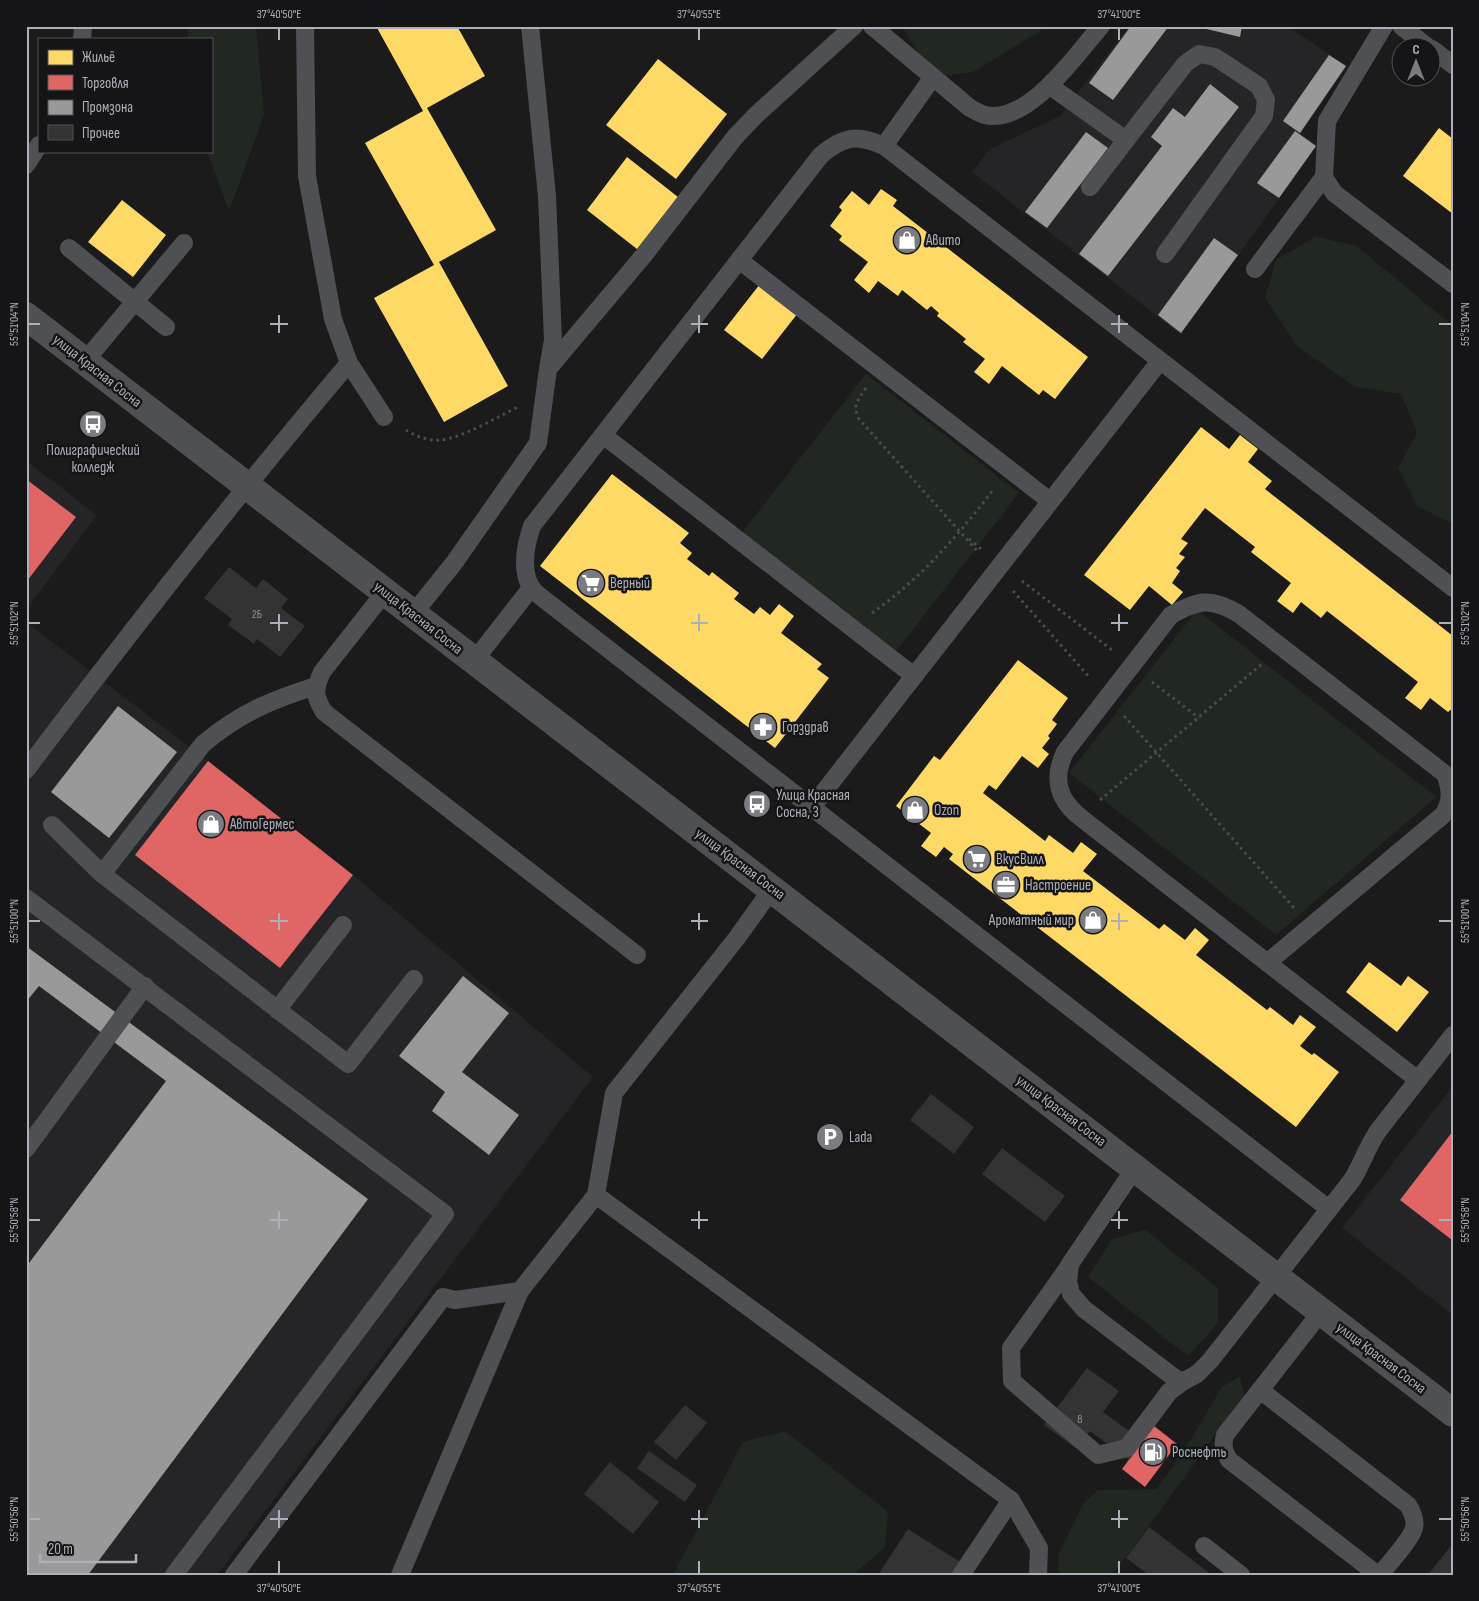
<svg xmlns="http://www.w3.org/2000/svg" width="1479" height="1601" font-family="'Sofia Sans Condensed',sans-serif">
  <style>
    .built { fill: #252527 }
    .green { fill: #212822 }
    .homes { fill: #ffd966 }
    .shops { fill: #e06666 }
    .industry { fill: #999 }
    .building { fill: #333 }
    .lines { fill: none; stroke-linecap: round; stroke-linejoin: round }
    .path { stroke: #4b4c4f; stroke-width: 3; stroke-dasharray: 2.5 4; stroke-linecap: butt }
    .service { stroke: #4f5054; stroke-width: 18 }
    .minor { stroke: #4f5054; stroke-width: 28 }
    .ticks { fill: none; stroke: #adb0ba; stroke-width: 2 }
    .labels { text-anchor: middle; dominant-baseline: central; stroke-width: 5; stroke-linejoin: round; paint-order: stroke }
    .number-label { font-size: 12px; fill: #8e9198 }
    .poi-label { font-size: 15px; fill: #adb0ba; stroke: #151517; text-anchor: start }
    .street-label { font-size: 15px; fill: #adb0ba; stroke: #151517 }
    .neatline { fill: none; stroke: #adb0ba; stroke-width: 2 }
    .ticks-label { font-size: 12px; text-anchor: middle; fill: #adb0ba }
  </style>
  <rect width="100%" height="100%" fill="#1b1b1b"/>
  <g class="built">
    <path d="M1129,26H1287L1347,66L1301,134L1317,146L1181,335L972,172L990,149L1060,116Z"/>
    <path d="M26,461L97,515L26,610Z"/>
    <path d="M26,622L208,761L353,875L593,1077L217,1575H26Z"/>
    <path d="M1453,1086V1315L1342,1228Z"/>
  </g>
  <g class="green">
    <path d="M188,26H256L264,115L229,211L207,151H211V39H188Z"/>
    <path d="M902,26H1048L973,72L933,77Z"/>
    <path d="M1315,237L1355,245L1453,326V524L1417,506L1398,468L1417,433L1401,394L1355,387L1296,345L1265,298L1276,260Z"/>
    <path d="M866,374L1019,493L894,654L740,535Z"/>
    <path d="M1197,610L1436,797L1276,935L1069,773Z"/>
    <path d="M1145,1230L1218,1288V1323L1188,1356L1088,1277L1112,1239Z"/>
    <path d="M1240,1376L1244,1396L1114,1573L1115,1575H1059L1058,1556L1083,1504L1098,1490L1157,1489L1190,1441L1222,1387Z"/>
    <path d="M785,1431L888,1512L885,1547L853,1575H673L743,1442Z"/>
  </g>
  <g class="homes">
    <path d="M376,26H457L485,76L427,108L496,230L439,262L508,386L444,422L374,298L434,265L365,143L423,111Z"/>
    <path d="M658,59L727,114L676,179L606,125Z"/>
    <path d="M1439,128L1453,139V214L1403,176Z"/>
    <path d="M627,157L678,197L637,249L587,210Z"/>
    <path d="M881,189L897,200L893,206L1088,357L1055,399L1043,390L1039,395L1002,366L989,384L974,372L985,359L963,342L966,339L937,316L939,313L931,306L927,310L902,290L898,296L878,281L869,293L854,280L868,262L839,240L842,236L830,226L842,210L839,207L852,191L869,205Z"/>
    <path d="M122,200L166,235L133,277L88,242Z"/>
    <path d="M760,284L798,313L762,359L724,330Z"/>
    <path d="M1201,427L1229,449L1240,435L1258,449L1248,462L1272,481L1265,489L1453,636V708L1448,712L1430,698L1421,710L1405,698L1418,682L1327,611L1321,618L1301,602L1293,613L1277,601L1291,583L1251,552L1255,547L1205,508L1181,539L1188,543L1179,554L1185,557L1176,568L1180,571L1172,583L1183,592L1172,605L1149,586L1130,610L1084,575Z"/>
    <path d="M612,474L689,533L680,543L692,553L687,559L709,576L712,572L739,593L734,599L754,614L760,607L770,615L779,604L794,616L781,633L822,664L817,669L829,678L775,748L540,566Z"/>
    <path d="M1018,660L1068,698L1052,720L1057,724L1048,736L1050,738L1042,748L1049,754L1038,768L1022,756L996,790L989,785L983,793L1045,841L1049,835L1073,853L1081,842L1097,854L1083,871L1159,929L1164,924L1185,940L1195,928L1209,940L1196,955L1267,1010L1270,1007L1293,1025L1300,1015L1316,1027L1300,1046L1312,1055L1314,1053L1339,1072L1296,1127L949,859L953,854L944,847L936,857L921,846L931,833L896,806L934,756L940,760Z"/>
    <path d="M1369,962L1401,986L1408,976L1429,992L1397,1032L1346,992Z"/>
  </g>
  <g class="shops">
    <path d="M26,479L76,517L27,581L26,580Z"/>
    <path d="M208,761L353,875L280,968L135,855Z"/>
    <path d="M1453,1131V1239L1452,1240L1400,1200Z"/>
    <path d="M1154,1426L1177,1444L1145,1487L1122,1469Z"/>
  </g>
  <g class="industry">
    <path d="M1131,26H1169L1113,100L1089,83Z"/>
    <path d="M1194,26H1242L1240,37Z"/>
    <path d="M1329,55L1346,66L1300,133L1283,121Z"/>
    <path d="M1210,84L1239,107L1108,276L1079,254L1162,146L1151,137L1173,108L1185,117Z"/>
    <path d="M1295,131L1316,146L1279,198L1257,183Z"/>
    <path d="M1086,132L1108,148L1047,228L1025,212Z"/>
    <path d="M1214,238L1238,255L1181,333L1158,315Z"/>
    <path d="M118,706L177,752L109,838L51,792Z"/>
    <path d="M26,946L368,1199L88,1575H26V1267L166,1081L39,986L26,1002Z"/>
    <path d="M463,976L509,1013L462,1072L519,1115L489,1155L432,1111L445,1092L399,1056Z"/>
  </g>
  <g class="building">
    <path d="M229,567L256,588L263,579L288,599L281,608L305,626L280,657L257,639L254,644L228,625L232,619L204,598Z"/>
    <path d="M931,1094L974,1127L954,1154L910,1120Z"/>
    <path d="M1002,1148L1065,1196L1045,1222L982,1174Z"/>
    <path d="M1087,1368L1119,1391L1103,1412L1143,1441L1129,1460L1090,1431L1077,1449L1044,1425Z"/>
    <path d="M685,1405L707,1423L676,1460L654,1442Z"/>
    <path d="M649,1451L697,1485L685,1502L637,1468Z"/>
    <path d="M610,1462L659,1502L633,1534L584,1494Z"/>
    <path d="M1149,1527L1212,1575H1149L1126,1558Z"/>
    <path d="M908,1529L960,1562L952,1575H878Z"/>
    <path d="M1453,1543V1575H1428Z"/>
  </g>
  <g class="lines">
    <g class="path">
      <path d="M866,388C858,399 852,406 859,419L979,553"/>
      <path d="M406,430C415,436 428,441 439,440C461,439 497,417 518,407"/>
      <path d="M969,539L981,549"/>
      <path d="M1022,581L1112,650"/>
      <path d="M1013,591L1090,678"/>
      <path d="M872,613C921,578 957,537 993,490"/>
      <path d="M1152,682L1199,718"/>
      <path d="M1124,716L1294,908"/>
      <path d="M1100,800L1262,664"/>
    </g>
    <g class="service">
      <path d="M305,26L307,176L333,319L349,363L384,417"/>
      <path d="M530,26L547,196L553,340L548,369"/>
      <path d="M872,26L970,108C975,110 980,114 985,115C1028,125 1076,55 1101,26"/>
      <path d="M1384,26L1327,121L1324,177L1334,193L1453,284"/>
      <path d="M1401,26L1429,48"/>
      <path d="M82,39L83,26"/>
      <path d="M1432,49L1453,65"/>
      <path d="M1050,86L1126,140L1185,64L1199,54L1215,57L1259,86L1266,100L1264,116L1165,254"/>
      <path d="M884,146L933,77"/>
      <path d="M26,165L39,145"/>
      <path d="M1090,187L1126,140"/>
      <path d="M69,248L166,327"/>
      <path d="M739,260L1050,501"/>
      <path d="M1255,269L1324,177"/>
      <path d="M85,361L184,243"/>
      <path d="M603,435L914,676"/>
      <path d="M385,592L322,672C314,689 314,696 324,712L637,955"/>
      <path d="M413,614L454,563L538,443L548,369L644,255L735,137L756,115L854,26"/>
      <path d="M474,661L531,588"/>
      <path d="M26,770C130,632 237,495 349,363"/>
      <path d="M812,807L1160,361"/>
      <path d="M52,825L102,874L348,1064L414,979"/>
      <path d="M102,874L203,744C240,713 271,700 316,686"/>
      <path d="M772,889L736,939L614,1093L596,1195L1011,1500L1039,1548L1038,1575"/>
      <path d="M26,898L445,1214L174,1575"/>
      <path d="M1267,963L1443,815C1452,801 1451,789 1445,774L1239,614C1211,597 1198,600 1171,615L1065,752C1052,779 1058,799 1080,817L1418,1080"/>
      <path d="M277,1010L343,925"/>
      <path d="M26,1149L145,986"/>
      <path d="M1135,1168L1070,1264L1068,1281L1071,1294L1084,1309L1172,1376L1182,1382L1197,1374L1210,1361L1352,1180C1362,1164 1367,1147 1378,1131L1453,1035"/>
      <path d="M1329,1209L536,593C519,577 525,546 532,526L821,155C844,136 857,134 884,146L1453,588"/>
      <path d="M1070,1265L1011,1348L1012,1381L1098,1455L1127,1448L1169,1392L1182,1382"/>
      <path d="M1321,1312L1225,1435C1222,1446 1224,1451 1229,1460L1378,1575"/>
      <path d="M1260,1390L1408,1505C1413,1513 1417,1522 1413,1531C1408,1543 1389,1563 1380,1575"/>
      <path d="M1204,1546L1241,1575"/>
      <path d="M234,1575L443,1297L455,1300L520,1291"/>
      <path d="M400,1575L520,1291L596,1195"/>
      <path d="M961,1575L1011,1500"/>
    </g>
    <path class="minor" d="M26,316L1453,1413"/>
  </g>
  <path class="ticks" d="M279,28V40M699,28V40M1119,28V40M279,315V333M699,315V333M1119,315V333M28,324H40M270,324H288M691,324H708M1111,324H1128M1439,324H1452M279,614V631M699,614V631M1119,614V631M28,623H40M270,623H288M691,623H708M1111,623H1128M1439,623H1452M279,913V930M699,913V930M1119,913V930M28,921H40M270,921H288M691,921H708M1111,921H1128M1439,921H1452M279,1211V1229M699,1211V1229M1119,1211V1229M28,1220H40M270,1220H288M691,1220H708M1111,1220H1128M1439,1220H1452M279,1510V1528M699,1510V1528M1119,1510V1528M28,1519H40M270,1519H288M691,1519H708M1111,1519H1128M1439,1519H1452M279,1561V1574M699,1561V1574M1119,1561V1574"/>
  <defs>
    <g id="shop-disc" transform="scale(1.4375)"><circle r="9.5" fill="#7a7c82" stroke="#151517"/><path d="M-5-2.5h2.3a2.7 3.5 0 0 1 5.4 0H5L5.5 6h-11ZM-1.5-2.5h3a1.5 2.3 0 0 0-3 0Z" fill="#fff"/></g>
    <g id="bus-disc" transform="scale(1.4375)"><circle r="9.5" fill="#7a7c82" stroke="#151517"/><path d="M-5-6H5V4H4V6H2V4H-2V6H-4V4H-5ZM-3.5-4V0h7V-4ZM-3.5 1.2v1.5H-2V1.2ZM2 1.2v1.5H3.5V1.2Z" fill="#fff"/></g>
    <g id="supermarket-disc" transform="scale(1.4375)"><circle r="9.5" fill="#7a7c82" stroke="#151517"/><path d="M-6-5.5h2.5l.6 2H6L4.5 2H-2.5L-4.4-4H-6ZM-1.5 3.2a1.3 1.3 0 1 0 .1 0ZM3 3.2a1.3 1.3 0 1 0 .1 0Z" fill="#fff"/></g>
    <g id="pharmacy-disc" transform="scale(1.4375)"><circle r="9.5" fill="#7a7c82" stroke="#151517"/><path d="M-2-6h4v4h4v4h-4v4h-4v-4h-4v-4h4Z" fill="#fff"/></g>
    <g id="office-disc" transform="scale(1.4375)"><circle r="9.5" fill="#7a7c82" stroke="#151517"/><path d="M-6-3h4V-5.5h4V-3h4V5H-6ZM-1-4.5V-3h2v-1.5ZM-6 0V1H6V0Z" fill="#fff"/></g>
    <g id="parking-disc" transform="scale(1.4375)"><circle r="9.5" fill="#7a7c82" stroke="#151517"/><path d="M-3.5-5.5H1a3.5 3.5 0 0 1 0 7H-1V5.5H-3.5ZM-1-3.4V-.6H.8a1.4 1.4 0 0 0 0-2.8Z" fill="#fff"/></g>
    <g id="fuel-disc" transform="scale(1.4375)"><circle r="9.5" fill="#7a7c82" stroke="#151517"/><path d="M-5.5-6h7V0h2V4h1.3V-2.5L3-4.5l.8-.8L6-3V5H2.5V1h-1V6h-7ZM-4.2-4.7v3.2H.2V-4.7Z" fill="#fff"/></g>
  </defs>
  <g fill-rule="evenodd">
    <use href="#shop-disc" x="907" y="240"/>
    <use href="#bus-disc" x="93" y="424"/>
    <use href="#supermarket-disc" x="591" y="583"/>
    <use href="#pharmacy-disc" x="763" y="727"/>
    <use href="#bus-disc" x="757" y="804"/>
    <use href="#shop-disc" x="915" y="810"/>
    <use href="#shop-disc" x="211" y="824"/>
    <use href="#supermarket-disc" x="977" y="859"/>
    <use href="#office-disc" x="1006" y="885"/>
    <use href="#shop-disc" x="1093" y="920"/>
    <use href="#parking-disc" x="830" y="1137"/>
    <use href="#fuel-disc" x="1153" y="1452"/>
  </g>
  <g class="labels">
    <g class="number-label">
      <text x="257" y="614">2Б</text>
      <text x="1080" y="1419">8</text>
    </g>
    <g class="poi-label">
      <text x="926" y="240">Авито</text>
      <text x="93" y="450" text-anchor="middle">Полиграфический<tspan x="93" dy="17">колледж</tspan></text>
      <text x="610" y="583">Верный</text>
      <text x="782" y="727">Горздрав</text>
      <text x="776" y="795">Улица Красная<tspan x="776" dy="17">Сосна, 3</tspan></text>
      <text x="934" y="810">Ozon</text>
      <text x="230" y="824">АвтоГермес</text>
      <text x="996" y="859">ВкусВилл</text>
      <text x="1025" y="885">Настроение</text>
      <text x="1074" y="920" text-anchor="end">Ароматный мир</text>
      <text x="849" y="1137">Lada</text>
      <text x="1172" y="1452">Роснефть</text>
    </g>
    <g class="street-label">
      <text transform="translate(97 371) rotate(38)">улица Красная Сосна</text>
      <text transform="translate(418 618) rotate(38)">улица Красная Сосна</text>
      <text transform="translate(740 864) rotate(37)">улица Красная Сосна</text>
      <text transform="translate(1061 1111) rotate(37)">улица Красная Сосна</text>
      <text transform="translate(1381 1358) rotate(37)">улица Красная Сосна</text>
    </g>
  </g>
  <rect width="1479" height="1601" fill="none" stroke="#151517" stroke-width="55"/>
  <rect x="38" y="38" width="175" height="115" fill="#151517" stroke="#525358"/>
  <rect x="48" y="50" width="25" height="15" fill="#ffd966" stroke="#525358"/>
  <text x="82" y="62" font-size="15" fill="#adb0ba">Жильё</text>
  <rect x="48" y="75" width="25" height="15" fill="#e06666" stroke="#525358"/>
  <text x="82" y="88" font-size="15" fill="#adb0ba">Торговля</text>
  <rect x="48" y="100" width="25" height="15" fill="#999999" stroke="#525358"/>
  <text x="82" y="112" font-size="15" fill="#adb0ba">Промзона</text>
  <rect x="48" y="125" width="25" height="15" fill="#333333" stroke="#525358"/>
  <text x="82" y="138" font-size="15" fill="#adb0ba">Прочее</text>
  <g transform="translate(1416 62)"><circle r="24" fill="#151517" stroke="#525358"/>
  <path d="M0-4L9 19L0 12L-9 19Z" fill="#7a7c82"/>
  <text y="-8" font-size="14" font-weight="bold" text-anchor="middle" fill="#adb0ba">С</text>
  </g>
  <path d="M40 1554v8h96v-8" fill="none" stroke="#adb0ba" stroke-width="2.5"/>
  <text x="48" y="1554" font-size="15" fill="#adb0ba" stroke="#151517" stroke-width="4" paint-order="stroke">20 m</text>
  <rect x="28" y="28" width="1424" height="1546" class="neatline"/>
  <g class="ticks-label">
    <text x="279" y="18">37°40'50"E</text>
    <text x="699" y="18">37°40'55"E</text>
    <text x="1119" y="18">37°41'00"E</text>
    <text transform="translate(14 324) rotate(-90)" y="4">55°51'04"N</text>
    <text transform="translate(1465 324) rotate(-90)" y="4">55°51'04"N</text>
    <text transform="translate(14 623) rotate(-90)" y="4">55°51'02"N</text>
    <text transform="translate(1465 623) rotate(-90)" y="4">55°51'02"N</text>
    <text transform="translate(14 921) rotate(-90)" y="4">55°51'00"N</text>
    <text transform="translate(1465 921) rotate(-90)" y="4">55°51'00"N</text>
    <text transform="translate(14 1220) rotate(-90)" y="4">55°50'58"N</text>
    <text transform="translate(1465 1220) rotate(-90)" y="4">55°50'58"N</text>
    <text transform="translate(14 1519) rotate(-90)" y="4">55°50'56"N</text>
    <text transform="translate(1465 1519) rotate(-90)" y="4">55°50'56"N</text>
    <text x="279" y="1592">37°40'50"E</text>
    <text x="699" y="1592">37°40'55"E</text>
    <text x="1119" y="1592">37°41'00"E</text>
  </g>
</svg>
